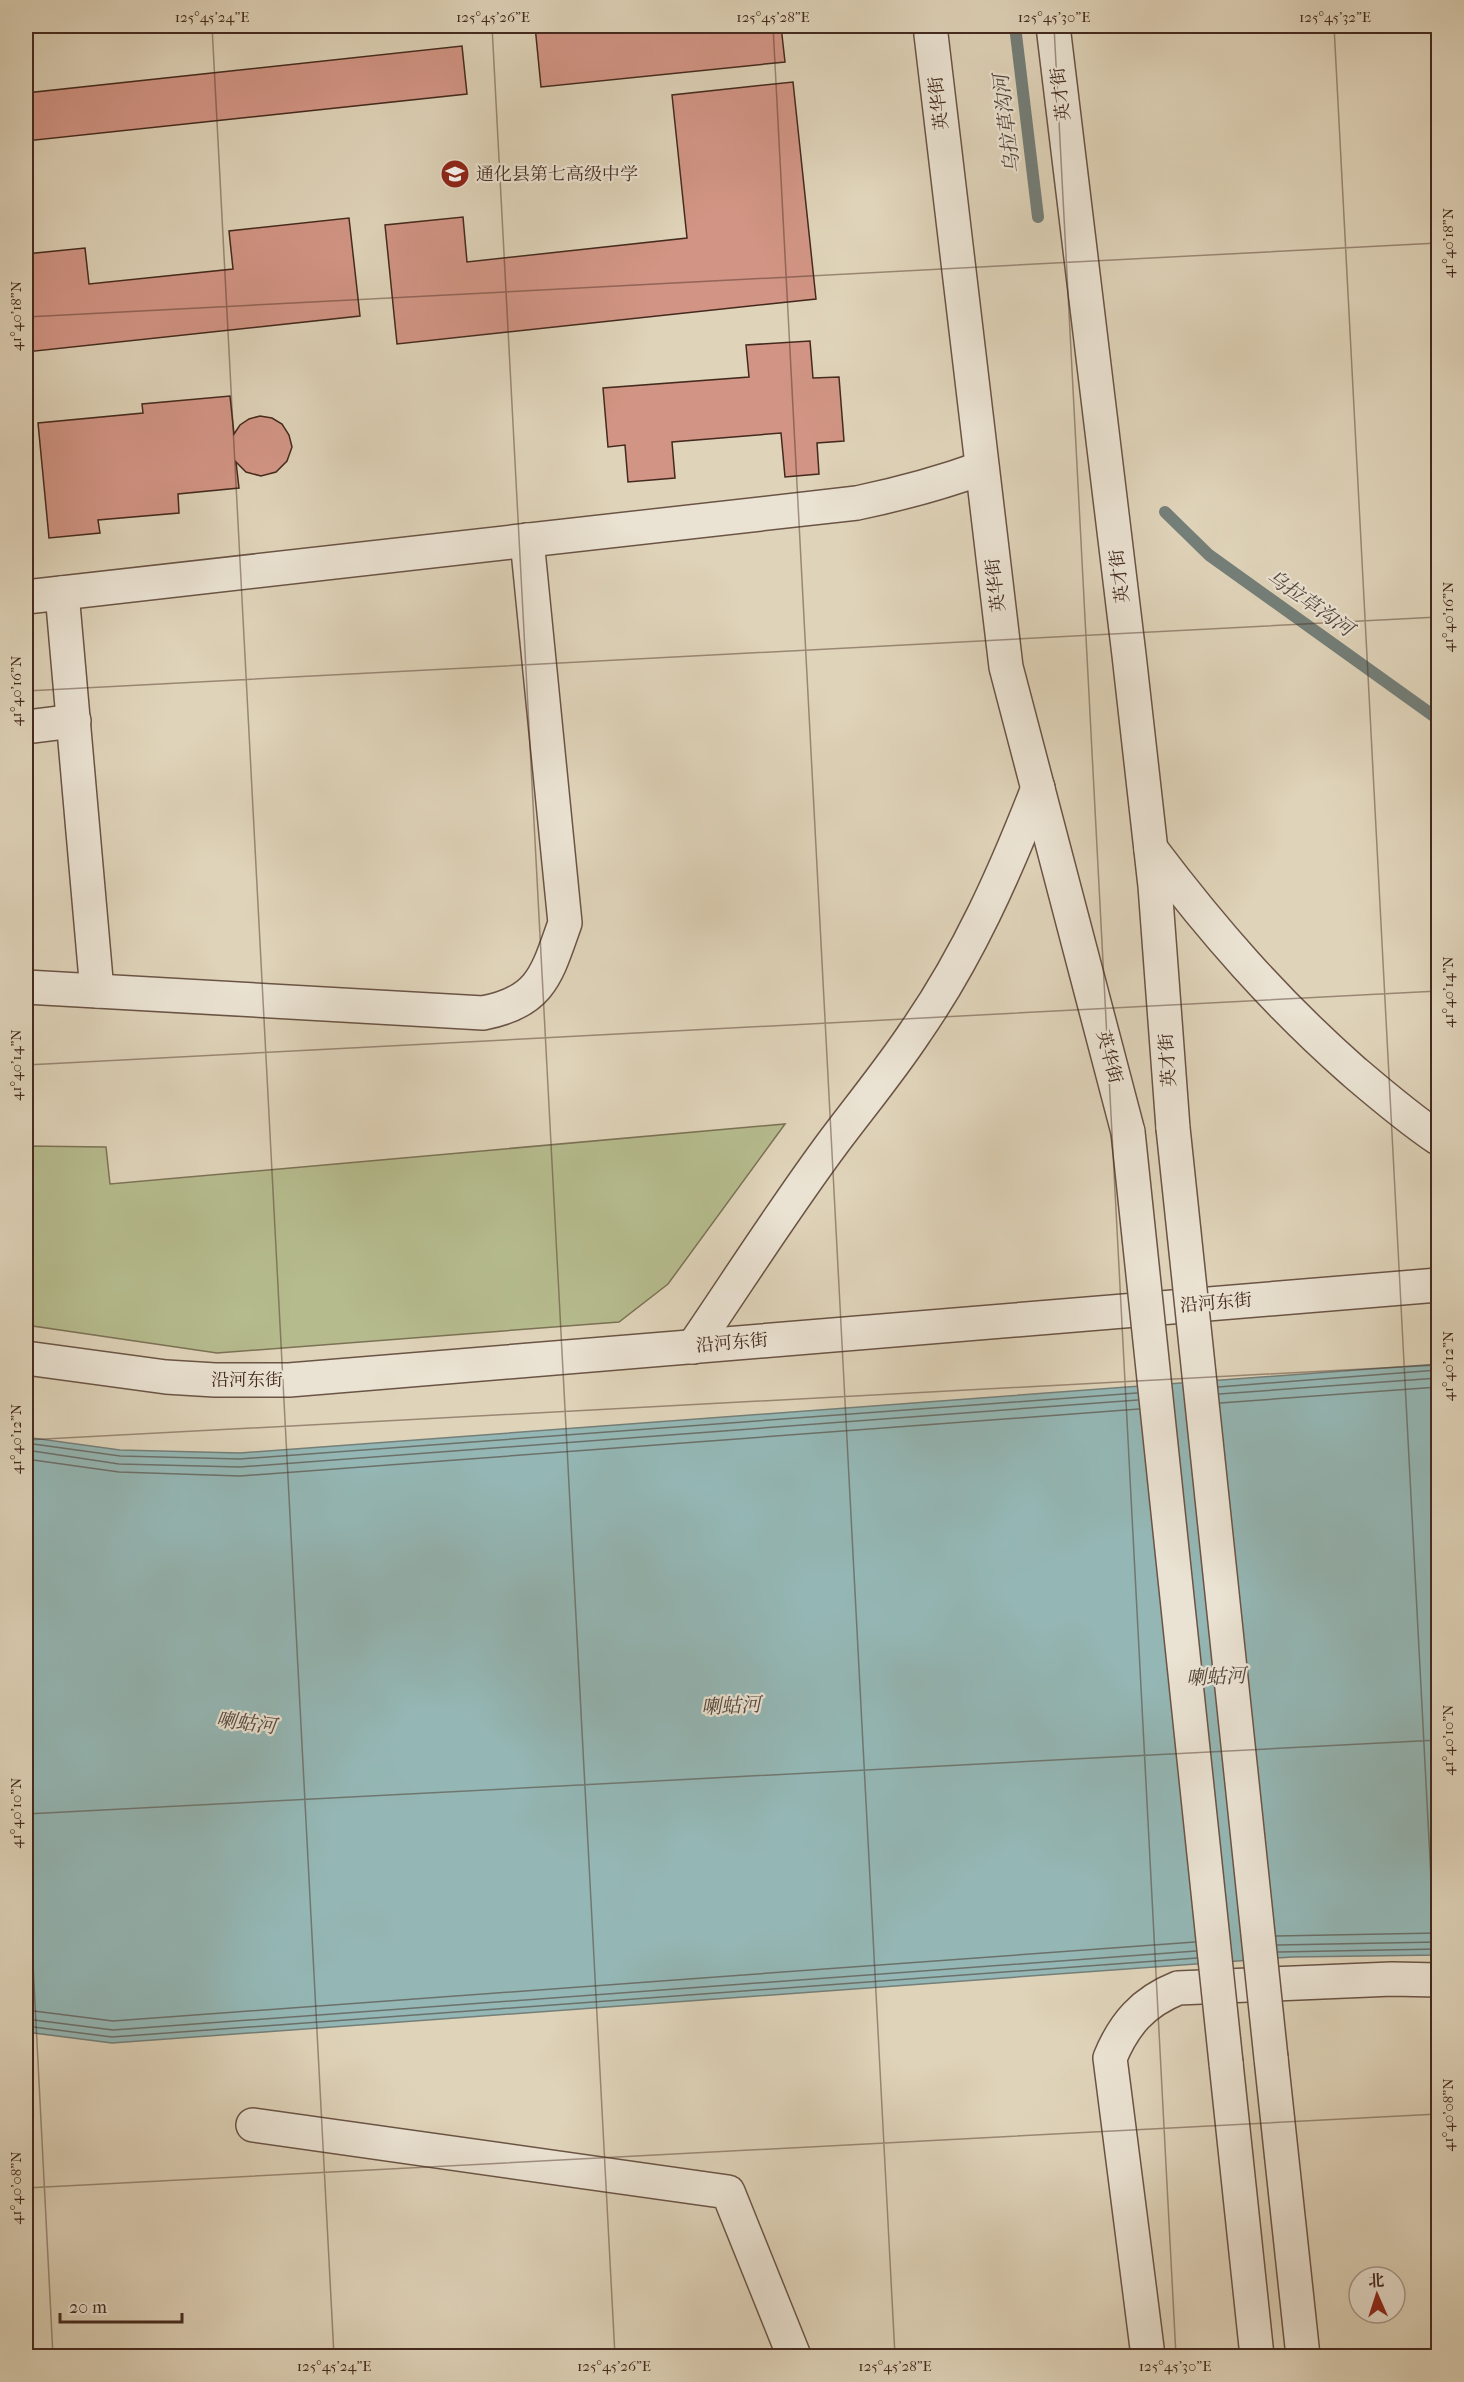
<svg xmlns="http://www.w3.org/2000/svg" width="1464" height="2382" font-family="'IM FELL French Canon','Noto Serif SC',serif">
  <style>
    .green { fill: #b5bb8d; stroke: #7c7256; stroke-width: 1.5 }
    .water { fill: #94b7b5; stroke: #747f79; stroke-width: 1.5 }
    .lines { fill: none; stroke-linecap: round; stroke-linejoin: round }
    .shore { stroke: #6c706a; stroke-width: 1.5 }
    .stream { stroke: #747f79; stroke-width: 12 }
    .building { fill: #d29585; stroke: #442a1e; stroke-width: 1.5 }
    .minor-casing { stroke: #6b5445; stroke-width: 36 }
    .minor { stroke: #eae2d2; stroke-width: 33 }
    .minor-bridge-casing { stroke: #6b5445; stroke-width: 36; stroke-linecap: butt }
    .minor-bridge { stroke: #eae2d2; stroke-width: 33 }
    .ticks { fill: none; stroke: #442a1e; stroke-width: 1.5; stroke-opacity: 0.45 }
    .labels { text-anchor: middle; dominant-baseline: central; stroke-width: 4.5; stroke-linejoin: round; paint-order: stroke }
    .street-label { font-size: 18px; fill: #442a1e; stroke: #eae2d2 }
    .poi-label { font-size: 18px; fill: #442a1e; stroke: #eae2d2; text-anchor: start }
    .water-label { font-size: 20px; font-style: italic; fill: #54463c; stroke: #eae2d2 }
    .neatline { fill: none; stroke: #442a1e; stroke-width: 2 }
    .ticks-label { font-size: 15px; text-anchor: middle; fill: #442a1e }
  </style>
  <rect width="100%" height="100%" fill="#dfd3b9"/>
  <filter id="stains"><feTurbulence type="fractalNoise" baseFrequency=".00333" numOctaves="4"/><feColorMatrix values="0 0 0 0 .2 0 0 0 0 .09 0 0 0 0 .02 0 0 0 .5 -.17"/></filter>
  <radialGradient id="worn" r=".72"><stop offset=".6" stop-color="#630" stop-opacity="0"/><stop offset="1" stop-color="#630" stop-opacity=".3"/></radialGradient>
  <g class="green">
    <path d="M26,26H130C97,32 64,30 30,28Z"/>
    <path d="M785,1124L668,1284L619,1322L217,1353L26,1325V1146L106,1147L110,1184Z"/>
  </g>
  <path class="water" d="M1438,1364V1955L1292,1957L112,2043L26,2032V1437L120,1450L240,1453Z"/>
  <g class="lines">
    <g class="shore">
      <path d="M1218,1387L1438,1370"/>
      <path d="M1219,1394L1438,1378"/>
      <path d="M1220,1403L1438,1387"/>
      <path d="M26,1443L120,1456L240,1459L1137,1393"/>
      <path d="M26,1450L119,1464L240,1467L1138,1400"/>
      <path d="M26,1459L119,1472L240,1476L1139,1409"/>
      <path d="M1276,1936L1438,1933"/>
      <path d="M1277,1945L1438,1942"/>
      <path d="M1278,1952L1438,1949"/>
      <path d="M26,2010L113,2021L1195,1942"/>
      <path d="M26,2019L113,2030L1196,1951"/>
      <path d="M26,2026L112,2037L1197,1958"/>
    </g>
    <g class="stream">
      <path d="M1015,26L1038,217"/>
      <path d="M1165,512L1209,555L1438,719"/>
    </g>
  </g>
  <g class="building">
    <path d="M535,26H781L785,62L541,87Z"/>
    <path d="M462,46L467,94L26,141V93Z"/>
    <path d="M793,82L816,299L397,344L385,225L463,217L467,262L687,238L672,95Z"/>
    <path d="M349,218L360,316L26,352V254L85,248L89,284L233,269L229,231Z"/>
    <path d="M810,341L813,378L839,377L844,441L817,443L819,474L785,477L781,433L672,442L675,478L628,482L625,445L608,447L603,388L749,377L746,345Z"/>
    <path d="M230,396L234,434L240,425L249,419L260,416L272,418L282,424L289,435L292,447L287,461L276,472L261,476L246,472L236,462L239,488L178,494L179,513L98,520L100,533L49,538L38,423L143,413L142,404Z"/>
  </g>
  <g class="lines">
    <g class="minor-casing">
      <g id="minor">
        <path d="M930,26L1006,667L1128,1132"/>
        <path d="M1053,26L1129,655L1155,886L1173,1128"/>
        <path d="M62,593L97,991"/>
        <path d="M26,597L857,503C900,494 941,483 982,468"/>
        <path d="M26,727L74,721"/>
        <path d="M1151,849C1213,931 1275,1002 1352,1070C1379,1093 1408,1118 1438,1138"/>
        <path d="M26,987L483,1013C542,1002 547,973 565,923L527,540"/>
        <path d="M693,1347C740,1278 785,1207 835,1140C862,1104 891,1069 916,1031C968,956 1005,873 1038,788"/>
        <path d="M26,1358L166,1377L215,1380H289L1438,1285"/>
        <path d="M1271,2058L1303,2356"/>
        <path d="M1226,2063L1257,2356"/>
        <path d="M253,2125L728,2192L794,2356"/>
        <path d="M1148,2356L1110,2058C1124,2024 1143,2002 1178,1988L1392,1979L1438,1980"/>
      </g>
    </g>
    <use href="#minor" class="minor"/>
    <g class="minor-bridge-casing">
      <g id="minor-bridge">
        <path d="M1173,1128L1271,2058"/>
        <path d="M1128,1132L1226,2063"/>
      </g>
    </g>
    <use href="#minor-bridge" class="minor-bridge"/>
  </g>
  <path class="ticks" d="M212,26L334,2356M492,26L615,2356M773,26L895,2356M1054,26L1176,2356M1334,26L1438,2012M26,317L1438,243M26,691L1438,617M26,1065L1438,991M26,1440L1438,1365M26,1814L1438,1740M26,1827L53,2356M26,2188L1438,2114"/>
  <defs>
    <g id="school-disc" transform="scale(1.5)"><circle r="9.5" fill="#8f2418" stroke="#eae2d2"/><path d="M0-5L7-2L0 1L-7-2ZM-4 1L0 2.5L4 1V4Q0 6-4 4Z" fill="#fff"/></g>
  </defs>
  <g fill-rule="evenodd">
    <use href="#school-disc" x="455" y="174"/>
  </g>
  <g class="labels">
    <g class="street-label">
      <text transform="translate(1061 94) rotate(-97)">英才街</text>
      <text transform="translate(939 103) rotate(-97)">英华街</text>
      <text transform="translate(1120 576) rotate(-97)">英才街</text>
      <text transform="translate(996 585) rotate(-97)">英华街</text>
      <text transform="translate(1109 1057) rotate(75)">英华街</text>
      <text transform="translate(1168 1060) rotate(-94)">英才街</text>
      <text transform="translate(1216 1303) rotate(-5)">沿河东街</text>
      <text transform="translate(732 1343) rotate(-5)">沿河东街</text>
      <text x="247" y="1380">沿河东街</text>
    </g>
    <g class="poi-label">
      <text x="476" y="174">通化县第七高级中学</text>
    </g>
    <g class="water-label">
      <text transform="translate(1007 124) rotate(-97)">乌拉草沟河</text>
      <text transform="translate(1310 603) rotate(35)">乌拉草沟河</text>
      <text transform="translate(1216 1677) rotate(-3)">喇蛄河</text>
      <text transform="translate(731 1706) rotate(-3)">喇蛄河</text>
      <text transform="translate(246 1723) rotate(7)">喇蛄河</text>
    </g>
  </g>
  <rect width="1464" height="2382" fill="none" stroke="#dfd3b9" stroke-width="66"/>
  <g transform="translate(1377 2295) rotate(357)"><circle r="28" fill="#eae2d2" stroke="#a8988a" stroke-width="1.5"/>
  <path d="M0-4.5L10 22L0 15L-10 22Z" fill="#8f2418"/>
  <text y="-9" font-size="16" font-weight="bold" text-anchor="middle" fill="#442a1e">北</text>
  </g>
  <path d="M60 2313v9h122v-9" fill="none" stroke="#442a1e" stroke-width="3"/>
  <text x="69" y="2313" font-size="18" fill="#442a1e" stroke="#eae2d2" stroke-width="4.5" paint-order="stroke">20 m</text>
  <rect x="33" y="33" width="1398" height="2316" class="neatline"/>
  <g class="ticks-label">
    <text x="212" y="22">125°45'24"E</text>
    <text x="493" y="22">125°45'26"E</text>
    <text x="773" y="22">125°45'28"E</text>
    <text x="1054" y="22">125°45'30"E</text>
    <text x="1335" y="22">125°45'32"E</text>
    <text transform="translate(1448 243) rotate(-90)" y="5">41°40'18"N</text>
    <text transform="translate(16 316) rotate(-90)" y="5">41°40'18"N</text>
    <text transform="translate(1448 617) rotate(-90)" y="5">41°40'16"N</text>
    <text transform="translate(16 691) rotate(-90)" y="5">41°40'16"N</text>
    <text transform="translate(1448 992) rotate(-90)" y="5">41°40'14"N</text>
    <text transform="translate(16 1065) rotate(-90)" y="5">41°40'14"N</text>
    <text transform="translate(1448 1366) rotate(-90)" y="5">41°40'12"N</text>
    <text transform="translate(16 1439) rotate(-90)" y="5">41°40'12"N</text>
    <text transform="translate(1448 1740) rotate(-90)" y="5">41°40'10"N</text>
    <text transform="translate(16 1813) rotate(-90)" y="5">41°40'10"N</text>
    <text transform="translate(1448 2115) rotate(-90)" y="5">41°40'08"N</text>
    <text transform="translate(16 2188) rotate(-90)" y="5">41°40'08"N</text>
    <text x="334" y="2371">125°45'24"E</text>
    <text x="614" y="2371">125°45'26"E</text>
    <text x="895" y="2371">125°45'28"E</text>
    <text x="1175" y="2371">125°45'30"E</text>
  </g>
  <rect width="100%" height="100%" filter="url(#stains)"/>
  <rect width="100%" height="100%" fill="url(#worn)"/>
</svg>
